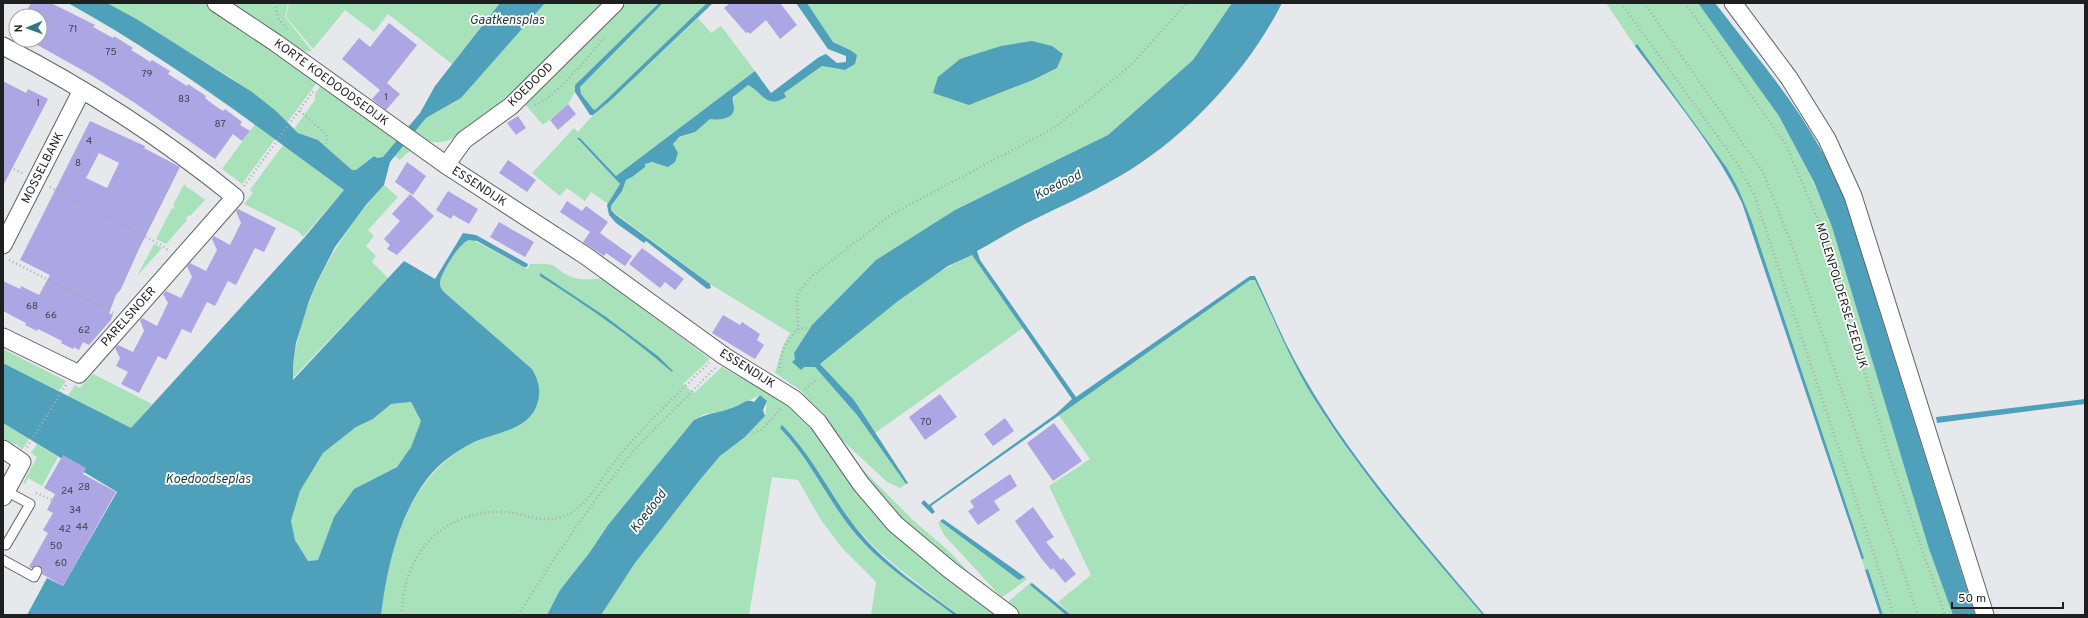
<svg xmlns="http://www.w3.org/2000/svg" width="2088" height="618" font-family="Overpass,sans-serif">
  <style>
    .green { fill: #a8e2ba; fill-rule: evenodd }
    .water { fill: #4fa0ba; fill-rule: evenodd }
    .building { fill: #aca6e4; fill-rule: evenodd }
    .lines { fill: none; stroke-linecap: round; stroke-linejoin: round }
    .lane-casing { stroke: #626366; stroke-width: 11 }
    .street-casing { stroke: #626366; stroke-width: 19 }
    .path { stroke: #abacaf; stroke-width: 2.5; stroke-dasharray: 1 3; stroke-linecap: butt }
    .lane { stroke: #fff; stroke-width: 9 }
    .street { stroke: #fff; stroke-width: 17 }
    .labels { text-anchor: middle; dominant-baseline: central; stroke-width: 3.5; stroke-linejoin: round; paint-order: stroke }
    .number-label { font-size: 10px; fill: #424151 }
    .street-label { font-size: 12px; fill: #1f1f20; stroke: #fff }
    .water-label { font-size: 13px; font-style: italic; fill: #163b47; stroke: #fff }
  </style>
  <rect width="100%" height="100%" fill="#e7e8ec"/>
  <g class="green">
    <path d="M107,3H204L244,29L318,81L287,123L276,111L230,77Z"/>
    <path d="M227,3H288L285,17L312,51L299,52Z"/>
    <path d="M289,3H500L452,64L388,14L374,32L345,10L313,49L286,17Z"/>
    <path d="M545,3H608L516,95L452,139C433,147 422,139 405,130L409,125L416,130L426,118L461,98Z"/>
    <path d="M624,3H659L575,85V92L568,104L543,125L524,103Z"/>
    <path d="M663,3H707L606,100L595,110L593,109L581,94L580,87Z"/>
    <path d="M807,3H1232L1193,60L1108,135L955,210L876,260L812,325L794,353L795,359L792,362L804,367H815L857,415L906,484L900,488L887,482L826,425L800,390L775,373L783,346L790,333L710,284L611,210V206L622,191L626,179H629L647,163L676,159L678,154L673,146C673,137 683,137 690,134C697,131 702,122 710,118L715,119L732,103L736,94L748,85L771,102L822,66L845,70L850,50L833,42ZM1063,54L1057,68L1033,80L969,105Z"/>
    <path d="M1606,3H1698C1725,41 1755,77 1780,117C1801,152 1817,189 1832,227L1929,549L1953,615H1883L1868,569L1865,570L1862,560L1864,558L1751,219L1738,188L1727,168L1637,45L1635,46Z"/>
    <path d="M698,18L711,33L721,26L755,71L616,176L580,138L578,140L619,183L620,187L608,204L591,192L585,201L567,188L560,196L532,173L574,128L578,132L593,115L611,100Z"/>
    <path d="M322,84L433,166L411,151L407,153L400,160L387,150L388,152L383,157L377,158L373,156L356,170H352L318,140L298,133L294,129L315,100V94Z"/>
    <path d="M255,124L275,139L242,184L222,169Z"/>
    <path d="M283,145L344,190L303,237L298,231L244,204L253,193L250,190Z"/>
    <path d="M184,184L188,189L189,188L205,200L190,216L189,215L186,218L187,220L166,244L156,239L172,208L173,209L175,207L173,205Z"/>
    <path d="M384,185L398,197L368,230L374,236L366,246L376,256L372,262L388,278L292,379C297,304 335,240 384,185Z"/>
    <path d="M471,239L528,269L530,264C538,264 545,263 552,265C557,267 561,272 565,274C577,281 590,280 602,278L710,359L683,384L694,393L722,367L739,377L745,374L795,406L850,476L1002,615H958L897,567L875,548L852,523L796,440L789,432L780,428C810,460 827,499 854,532C881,565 920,589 954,615H871L876,582L842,548L821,520L798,480L772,477L749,615H601L635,563L699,481L720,456L745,437L765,416L767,401L760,395L728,411L704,414L694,420L608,525L590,552L560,590L547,615H381C389,548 408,477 472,443C488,435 518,431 529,417C540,405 540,383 532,369L442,290C440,285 439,282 441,277C445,267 461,240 471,239Z"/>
    <path d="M154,244L162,248L137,276Z"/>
    <path d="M972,255L1023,328L875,433L854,400L820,364C868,325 915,281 972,255Z"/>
    <path d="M1250,279L1255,280C1273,319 1291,360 1313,397C1360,476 1424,545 1483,615H1071L1058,602L1091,575L1049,486L1090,459L1058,414Z"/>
    <path d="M3,349L66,381L59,391L3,363Z"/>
    <path d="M93,374L152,404L131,429L68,396L75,385L80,388Z"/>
    <path d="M411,402L421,421L411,447L397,467L354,489L334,517L318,560L308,561L295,540L291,522L300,491L323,453L356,427L373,419L391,404Z"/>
    <path d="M3,423L29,439L22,450L16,444L15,445L3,438Z"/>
    <path d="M37,444L58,457L42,486L28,478L25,484L23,483L37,457L31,453Z"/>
    <path d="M852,459L913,520L950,552L990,595L899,521Z"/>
    <path d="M940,521L1019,580L1025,577L1027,579L1004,596L1001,597L944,535L938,523Z"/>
    <path d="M1031,582L1032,583L1030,585L1066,615H1018L1008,605L1009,601Z"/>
  </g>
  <g class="water">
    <path d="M68,3H107L138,20L252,92L276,111L298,133L318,140L352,170H356L374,156L377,158L383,157L420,113L435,86L500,3H545L461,98L426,118L390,162L384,185L366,205L335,247L317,282L309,301L296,343L293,365V380L404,261L435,279L463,233L476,235L528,264L527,267H524L477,241L469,240C460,242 444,269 441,278C439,283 440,288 444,292L532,369C538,379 541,390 538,401C531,431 495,432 472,443C455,452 439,463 427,479C398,517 387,568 381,615H27L47,578L63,586L117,492L3,423V363L131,428L304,238L344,190C254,124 166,57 68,3ZM411,402L421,421L411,447L397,467L354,489L334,517L318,560L308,561L295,540L291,521L300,491L323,453L356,427L373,419L391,404Z"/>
    <path d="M659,3H663L580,87L581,94L593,109L595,110L606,100L707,3H713L611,100L593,115H590L575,92V85Z"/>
    <path d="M796,3H807L833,42L850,50L857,55L855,64L845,70L822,66L784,93L786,97C767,109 764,94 748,85L733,97C732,102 734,105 734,109C733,120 718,120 710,119L695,132L679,137L673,144L678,153L675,162L668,167L652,162L645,164V167L632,177L626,180L622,191L611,206V210L616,215L710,284L711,288L707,289L646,241L644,243L616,223L609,215L607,205L620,184L577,138H580L616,176L755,71L771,93L819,57L826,54L837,63L846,62V56L828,49Z"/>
    <path d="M1232,3H1282C1250,67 1191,132 1130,170C1099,189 1066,204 1033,220C1014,229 995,241 977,251L980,260L1076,397L1250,276H1255C1271,310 1285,345 1304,377C1354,464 1421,539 1485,615H1483C1423,545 1362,476 1313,397C1290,360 1274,319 1255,280H1250L931,506L935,512L932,514L921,503L924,500L929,505L1056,414L1072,399L972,255L948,266L898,301L820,364L854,400L908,483L906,484L857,415L815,367H804L801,370L792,362L795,359L794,353L812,325L876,260L955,210L1108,135L1193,60Z"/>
    <path d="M1698,3H1715C1751,50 1791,96 1820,148C1851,201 1864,261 1882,319C1913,418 1944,516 1975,615H1953L1929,549L1832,227L1814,182L1779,116Z"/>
    <path d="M1032,41L1052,46L1063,54L1057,68L1033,80L969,105L933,93L938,77L960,59L1001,46Z"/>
    <path d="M1637,44L1727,168L1738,188L1751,219L1864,558L1862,560L1742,203C1717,149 1671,95 1635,46Z"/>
    <path d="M540,273L606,317L659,357L673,371L672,372C631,336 586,305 540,276Z"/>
    <path d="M760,395L767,401L763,410L765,416L745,437L720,456L699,481L635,563L601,615H547L560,590L590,552L608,525L694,420C708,412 724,413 739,405C744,402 749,399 754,402Z"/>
    <path d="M2085,399V404L1937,423L1936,417Z"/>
    <path d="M782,425C814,457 832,500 861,534C888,566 925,590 958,615H954C920,589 881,565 854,532C827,499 810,459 780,428Z"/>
    <path d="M943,519L1025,577L1019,580L940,521Z"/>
    <path d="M1868,569L1883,615H1880L1865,570Z"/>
    <path d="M1032,583L1071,615H1066L1030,585Z"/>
  </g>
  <g class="building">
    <path d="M31,3H51L95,25L93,27L113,38L114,36L133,48L131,50L141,56L150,62L152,60L170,71L168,74L187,86L188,84L206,96L205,98L214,105L223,111L225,109L242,122L240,125L250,131L242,141L233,134L215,159L135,103L91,75L34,43L36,40H40V16H24Z"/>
    <path d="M730,3H780L797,25L780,39L766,20L750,34L748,32L746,33L724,8Z"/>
    <path d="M389,23L417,45L387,83L400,94L386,110L372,99L380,90L342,59L359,38L370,47Z"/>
    <path d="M3,81L26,93L28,89L48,99L3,186Z"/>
    <path d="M568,104L576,114L558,130L550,120Z"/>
    <path d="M518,116L526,128L516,135L507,123Z"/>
    <path d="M90,121L145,146L144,148L180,167L138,251L121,289L116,295L109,313L113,315L110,321L89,345L83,342L79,350L74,347L73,349L61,343L62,341L38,329L37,331L25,325L26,323L3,311V281L20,289L21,286L39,295L50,275L20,260ZM99,153L119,163L107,188L86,178Z"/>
    <path d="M508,160L536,180L527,192L499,173Z"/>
    <path d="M407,162L426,176L413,195L395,182Z"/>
    <path d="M448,191L478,209L469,224L453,215L451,219L436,210Z"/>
    <path d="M410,194L434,216L397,255L387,249L390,245L384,239L400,221L392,214Z"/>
    <path d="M567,201L582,211L586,206L608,222L600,233L632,256L625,266L606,253L604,256L583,242L590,232L560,212Z"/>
    <path d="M238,209L276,228L264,252L255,248L236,285L228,281L215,306L207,302L191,333L182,329L166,360L158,356L139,393L121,384L128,372L116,366L120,358L115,348L118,345L133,352L144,331L140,320L142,318L157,326L168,303L163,294L166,291L181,298L192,277L187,266L190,263L206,271L217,250L212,239L214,236L230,245L241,223L236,211Z"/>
    <path d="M499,222L534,242L525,257L490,237Z"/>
    <path d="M642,248L684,279L675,290L665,282L660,288L629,264Z"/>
    <path d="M723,315L740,325L742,322L760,334L757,340L764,345L755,359L712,333Z"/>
    <path d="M940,394L957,417L925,440L909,417Z"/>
    <path d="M1005,418L1014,431L993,446L984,434Z"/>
    <path d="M1054,423L1082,461L1053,481L1027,443Z"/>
    <path d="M63,455L86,468L83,474L116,492L63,586L42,574L43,570L40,566L36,565L32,568L29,567L48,533L43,530L53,513L47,510L55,494L44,488Z"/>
    <path d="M1010,474L1017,486L994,501L1000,510L978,525L968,511L974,507L970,501Z"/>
    <path d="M1033,507L1054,537L1046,542L1061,560L1063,558L1076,574L1065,583L1053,568L1051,570L1041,558L1015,521Z"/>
  </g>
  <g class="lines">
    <g class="lane-casing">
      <g id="lane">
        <path d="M6,491L30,504L6,545"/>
        <path d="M3,560L34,577L37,571"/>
      </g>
    </g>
    <g class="street-casing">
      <g id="street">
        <path d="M216,3L276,43L446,165L586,256L724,356L794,399L818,422L861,484L895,524L950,570L1010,615"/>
        <path d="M1733,3L1789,78L1827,139L1853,196L1985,615"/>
        <path d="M3,46C85,88 164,139 235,197L79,374L3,337"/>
        <path d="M446,165L464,140L511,106L615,3"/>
        <path d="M3,245L82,90"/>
        <path d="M3,449L22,462L3,497"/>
      </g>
    </g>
    <g class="path">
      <path d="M274,3L279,19L288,31"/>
      <path d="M1621,3L1739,166L1755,197L1894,615"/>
      <path d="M1644,3L1763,172L1795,253L1918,615"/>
      <path d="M1685,3L1785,143L1824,234L1888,452L1945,615"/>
      <path d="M535,105C556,97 590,55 605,37"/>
      <path d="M300,111L326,134L327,139L325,147"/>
      <path d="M3,164L22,173"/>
      <path d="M244,186L314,90"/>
      <path d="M50,187L161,245L169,251"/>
      <path d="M9,260L114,313"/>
      <path d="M798,330L797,300L798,293L813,275L892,214L1054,128L1130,66L1187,3"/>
      <path d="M780,372C778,356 787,338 800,328L810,329"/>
      <path d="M805,389L817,379"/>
      <path d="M750,431L753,433L761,430L781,409"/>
      <path d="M27,447L66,385"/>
      <path d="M36,493L52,500"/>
      <path d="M402,615C401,558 441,511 500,512C528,512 546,529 574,511C591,499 606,472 620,455C648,422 678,393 709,363"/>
      <path d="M518,615L556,556L601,492L636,448L715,368"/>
    </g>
    <use href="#lane" class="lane"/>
    <use href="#street" class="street"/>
  </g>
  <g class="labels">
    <g class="number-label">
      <text x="73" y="29">71</text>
      <text x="111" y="52">75</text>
      <text x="147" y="74">79</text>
      <text x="386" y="97">1</text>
      <text x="184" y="99">83</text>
      <text x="38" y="103">1</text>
      <text x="220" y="124">87</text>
      <text x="89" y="141">4</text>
      <text x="78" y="163">8</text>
      <text x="32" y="306">68</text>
      <text x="51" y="315">66</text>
      <text x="84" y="330">62</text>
      <text x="926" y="422">70</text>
      <text x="84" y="487">28</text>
      <text x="67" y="491">24</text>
      <text x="75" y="510">34</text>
      <text x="82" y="527">44</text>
      <text x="65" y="529">42</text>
      <text x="56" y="546">50</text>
      <text x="61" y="563">60</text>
    </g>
    <g class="street-label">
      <text transform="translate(331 83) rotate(36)">KORTE KOEDOODSEDIJK</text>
      <text transform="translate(531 85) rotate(-44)">KOEDOOD</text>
      <text transform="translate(43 168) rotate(-63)">MOSSELBANK</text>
      <text transform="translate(479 187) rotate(33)">ESSENDIJK</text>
      <text transform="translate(1841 296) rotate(73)">MOLENPOLDERSE ZEEDIJK</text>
      <text transform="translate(129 317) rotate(-48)">PARELSNOER</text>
      <text transform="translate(747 369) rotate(32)">ESSENDIJK</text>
    </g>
    <g class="water-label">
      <text x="507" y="21">Gaatkensplas</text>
      <text transform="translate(1058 186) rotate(-26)">Koedood</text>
      <text x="208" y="480">Koedoodseplas</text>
      <text transform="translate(649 512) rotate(-52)">Koedood</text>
    </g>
  </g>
  <rect width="2088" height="618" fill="none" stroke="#1f1f20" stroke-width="8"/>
  <g transform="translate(28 28) rotate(268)"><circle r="19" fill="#ffffff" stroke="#a5a5a6"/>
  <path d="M0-3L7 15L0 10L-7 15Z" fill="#327786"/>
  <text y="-6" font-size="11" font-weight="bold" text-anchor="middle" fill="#1f1f20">N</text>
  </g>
  <path d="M1952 602v6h111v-6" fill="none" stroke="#1f1f20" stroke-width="2"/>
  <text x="1958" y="602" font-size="12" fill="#1f1f20" stroke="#ffffff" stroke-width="3" paint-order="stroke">50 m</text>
</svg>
